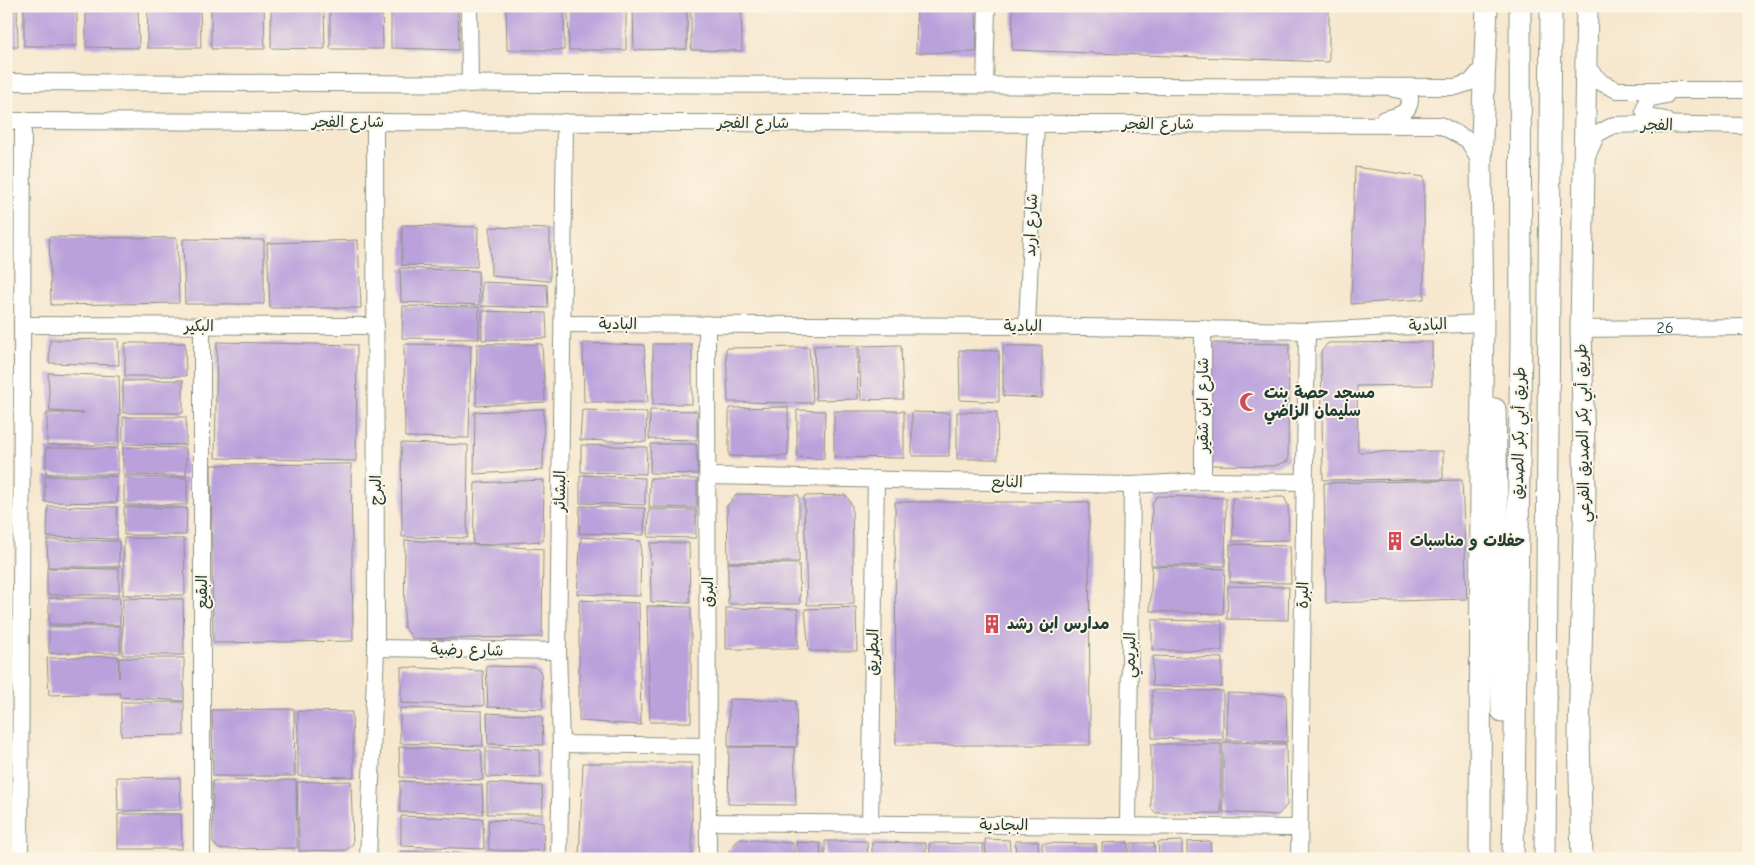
<svg xmlns="http://www.w3.org/2000/svg" width="1755" height="865" font-family="'Comic Neue','Playpen Sans Arabic',sans-serif">
  <style>
    .building { fill: #baa1dc }
    .lines { fill: none; stroke-linecap: round; stroke-linejoin: round }
    .minor-casing { stroke: #8a9281; stroke-width: 18 }
    .major-casing { stroke: #8a9281; stroke-width: 23 }
    .minor { stroke: #fff; stroke-width: 16 }
    .major { stroke: #fff; stroke-width: 21 }
    .labels { text-anchor: middle; dominant-baseline: central; stroke-width: 4; stroke-linejoin: round; paint-order: stroke }
    .street-label { font-size: 16px; fill: #1f3d34; stroke: #fcf5e5 }
    .poi-label { font-size: 16px; font-weight: bold; fill: #1f3d34; stroke: #fcf5e5; text-anchor: start }
  </style>
  <rect width="100%" height="100%" fill="#fcf5e5"/>
  <filter id="ink" filterUnits="userSpaceOnUse"><feTurbulence type="fractalNoise" baseFrequency=".02" numOctaves="2"/><feDisplacementMap in="SourceGraphic" scale="10" xChannelSelector="R" yChannelSelector="G"/><feConvolveMatrix kernelMatrix="1 2 1 2 8 2 1 2 1" color-interpolation-filters="sRGB"/></filter>
  <filter id="wash" filterUnits="userSpaceOnUse"><feTurbulence type="fractalNoise" baseFrequency=".0096" numOctaves="4" result="noise"/><feDisplacementMap in="SourceGraphic" scale="20" xChannelSelector="R" yChannelSelector="G"/><feGaussianBlur stdDeviation="1.12" result="paint"/><feColorMatrix in="noise" values="0 0 0 0 0 0 0 0 0 0 0 0 0 0 0 0 0 1.4 0 .05"/><feComposite in="paint" operator="in"/></filter>
  <g filter="url(#wash)">
    <rect width="100%" height="100%" fill="#f6e7ce"/>
    <g id="blocks">
      <g class="building">
        <path d="M6,6H17L18,47H6Z"/>
        <rect x="24" y="6" width="53" height="40"/>
        <path d="M86,6H138L139,48L86,47Z"/>
        <path d="M148,6H200L201,48H147Z"/>
        <path d="M211,6H264L265,49H211Z"/>
        <path d="M271,6H324L325,49L271,48Z"/>
        <path d="M330,6H382L383,49H330Z"/>
        <path d="M391,6H458L459,50L391,48Z"/>
        <path d="M506,6H564V50H507Z"/>
        <path d="M568,6H626V50H569Z"/>
        <path d="M633,6H687V49L634,50Z"/>
        <path d="M691,6H741L742,51L691,50Z"/>
        <path d="M917,6H976L977,52L916,53Z"/>
        <path d="M1013,6H1329V62L1012,50Z"/>
        <path d="M1355,167L1424,177V299L1351,304Z"/>
        <path d="M402,225L478,227L477,267L402,265Z"/>
        <path d="M490,227L550,229V281L491,276Z"/>
        <path d="M49,237L177,238L179,303L51,305Z"/>
        <path d="M183,239L264,240V304H185Z"/>
        <path d="M358,240L361,308H270L267,243Z"/>
        <path d="M400,268L478,271L479,305L401,302Z"/>
        <path d="M482,282L547,285L548,308L481,306Z"/>
        <path d="M403,306L479,307V339L402,338Z"/>
        <path d="M482,311L546,313L547,338L482,340Z"/>
        <path d="M118,339L119,365L49,363L50,340Z"/>
        <path d="M217,342L357,345L356,461L215,458Z"/>
        <path d="M1432,342V385L1357,386L1358,452L1443,451V479L1323,480L1321,352L1328,343Z"/>
        <path d="M125,343H185L186,376H125Z"/>
        <path d="M583,343L644,345L648,402H584Z"/>
        <path d="M1211,343L1289,344L1288,461L1274,466L1209,465Z"/>
        <path d="M404,344L471,345L469,438L405,437Z"/>
        <path d="M477,344H542L545,402L476,406Z"/>
        <rect x="653" y="344" width="39" height="60"/>
        <path d="M857,345L858,399L816,400L814,346Z"/>
        <path d="M901,345L903,399L861,400L859,346Z"/>
        <path d="M1003,346H1042V398L1003,396Z"/>
        <path d="M809,347L813,403L728,402L726,348Z"/>
        <path d="M959,350L999,351V402L960,400Z"/>
        <path d="M48,373L119,376L120,415H119V445H47V413H84L50,411Z"/>
        <path d="M183,380V413H123V381Z"/>
        <path d="M788,407V456H729V408Z"/>
        <path d="M544,409L543,470L474,474L475,412Z"/>
        <path d="M582,410L647,412L646,442L580,440Z"/>
        <path d="M650,410L697,411V440L649,439Z"/>
        <path d="M797,410L825,411L824,459L797,457Z"/>
        <path d="M834,411H904V458L834,457Z"/>
        <path d="M912,412L950,413L949,456H912Z"/>
        <path d="M957,412H997L998,459H957Z"/>
        <path d="M123,417H186V445L123,444Z"/>
        <path d="M401,443L468,445L467,538L402,537Z"/>
        <path d="M651,444H696L698,474L650,473Z"/>
        <path d="M581,445L647,447L646,474L581,472Z"/>
        <path d="M123,447L186,448V476L123,475Z"/>
        <rect x="46" y="448" width="72" height="26"/>
        <path d="M351,464L353,641L213,643L211,465Z"/>
        <path d="M580,475L645,478V505L580,503Z"/>
        <path d="M45,476H117V503L45,502Z"/>
        <path d="M124,477L187,478V505H124Z"/>
        <path d="M650,478L697,479V508L649,507Z"/>
        <path d="M544,480L543,541L473,545L475,483Z"/>
        <path d="M1462,480L1467,599L1326,603L1324,483Z"/>
        <path d="M737,494L799,495V562H728L727,506Z"/>
        <path d="M846,495L852,506L854,604L807,605L804,496Z"/>
        <path d="M1157,496L1226,498L1225,566L1151,565L1152,504Z"/>
        <path d="M1284,497L1288,505L1289,540L1233,541L1232,498Z"/>
        <path d="M895,502H1089L1090,745H896Z"/>
        <path d="M48,506L117,507V539L47,537Z"/>
        <path d="M580,506L645,508L644,535L579,533Z"/>
        <path d="M124,507L187,508L186,535H124Z"/>
        <path d="M649,509L696,510V538L648,537Z"/>
        <path d="M581,537L641,541L640,596L577,594Z"/>
        <path d="M124,538L184,539L185,595H123Z"/>
        <path d="M47,540L119,541V567H48Z"/>
        <path d="M405,540L543,549L542,637L413,639L404,627Z"/>
        <path d="M650,543H689L690,603L651,602Z"/>
        <path d="M1230,544L1290,546L1291,583L1230,582Z"/>
        <path d="M728,563L799,564L800,604H728Z"/>
        <path d="M1152,566L1225,569L1223,614L1150,611Z"/>
        <path d="M47,568L119,569V595H47Z"/>
        <path d="M1228,586L1289,587L1288,620L1227,619Z"/>
        <path d="M49,598H120V625L49,624Z"/>
        <path d="M123,598L183,599L184,655H122Z"/>
        <path d="M579,600L639,603L641,725L579,721Z"/>
        <path d="M647,606L691,607V722H650Z"/>
        <path d="M856,607L857,651H809L805,609Z"/>
        <path d="M726,608L798,609V649H726Z"/>
        <path d="M1152,620L1222,621V651L1152,650Z"/>
        <rect x="49" y="626" width="71" height="27"/>
        <path d="M118,656L119,678V658H184V701L120,697V693L49,695L47,658Z"/>
        <path d="M1153,656L1222,658V687L1152,686Z"/>
        <path d="M486,666L535,667L541,672L543,709L488,707Z"/>
        <path d="M401,667L483,671L484,706L401,703Z"/>
        <path d="M1152,690L1223,691V740L1152,738Z"/>
        <path d="M1227,693L1286,695L1287,742L1227,740Z"/>
        <path d="M729,699L796,701L797,747L728,746Z"/>
        <path d="M121,702H184V735L121,736Z"/>
        <path d="M400,708L482,711L483,746L400,743Z"/>
        <path d="M294,709L295,776H213L212,710Z"/>
        <path d="M298,711L352,712L354,777L298,776Z"/>
        <path d="M487,713L542,716L543,745L488,744Z"/>
        <path d="M1223,742L1286,744L1287,805L1278,815L1223,812Z"/>
        <path d="M1151,744H1221V813H1156L1151,808Z"/>
        <path d="M399,747L481,750L483,780L400,777Z"/>
        <path d="M486,747L540,750L541,778L486,777Z"/>
        <path d="M729,747H794L796,805L728,804Z"/>
        <path d="M583,763H692V859H579Z"/>
        <path d="M117,777L180,778L181,810L118,811Z"/>
        <path d="M296,780L297,848L219,849L213,843L212,781Z"/>
        <path d="M351,781L353,844L346,850L299,851L297,782Z"/>
        <path d="M400,781L482,785L483,814L400,812Z"/>
        <path d="M487,783L542,786L543,814H487Z"/>
        <path d="M118,814H181L182,849H118Z"/>
        <path d="M401,816L483,819L484,849L401,846Z"/>
        <path d="M488,820L543,822L544,851L489,850Z"/>
        <path d="M739,839L793,843L794,859H727L728,852Z"/>
        <path d="M985,839L1009,840L1011,859H986Z"/>
        <path d="M825,841H867L868,859H825Z"/>
        <path d="M1015,841H1038L1039,859H1016Z"/>
        <path d="M1182,841V859H1159L1158,842Z"/>
        <path d="M1210,841L1211,859H1187V842Z"/>
        <path d="M796,842L820,843L821,859H796Z"/>
        <path d="M872,842L926,843V859H872Z"/>
        <path d="M1128,842L1129,859H1102V843Z"/>
        <path d="M929,843L983,844V859H930Z"/>
        <path d="M1042,843L1096,844L1097,859H1043Z"/>
        <path d="M1131,843H1154L1155,859H1131Z"/>
        <path d="M401,851L483,854V859H401Z"/>
        <path d="M488,854L540,857V859H488Z"/>
      </g>
    </g>
  </g>
  <g filter="url(#ink)">
    <use href="#blocks" fill-opacity="0" stroke="#8a9281" stroke-width="1"/>
    <g class="lines">
      <g class="minor-casing">
        <g id="minor">
          <path d="M469,6L470,84"/>
          <path d="M1586,67L1602,83L1617,90H1749"/>
          <path d="M6,82L1456,87L1471,82L1485,65"/>
          <path d="M985,85L987,6"/>
          <path d="M1384,119C1399,116 1411,113 1410,96L1404,91L1394,89"/>
          <path d="M1665,120L1653,118L1644,111L1647,99L1666,95"/>
          <path d="M6,121L1440,125L1468,140L1481,164"/>
          <path d="M1587,156L1597,134L1614,125L1647,124L1749,126"/>
          <path d="M563,324L1027,326L1307,331L1483,323"/>
          <path d="M707,324L708,859"/>
          <path d="M22,325L376,326"/>
          <path d="M1027,326L1036,123"/>
          <path d="M1203,328V481"/>
          <path id="s1" d="M1581,329L1749,327"/>
          <path d="M708,476L1132,485L1203,481L1305,482"/>
          <path d="M376,648L558,651"/>
          <path d="M561,744L708,746"/>
          <path d="M708,822L1299,828"/>
          <path d="M870,824L876,479"/>
          <path d="M1128,825L1132,485"/>
          <path d="M20,859L23,121"/>
          <path d="M202,859V326"/>
          <path d="M368,859L376,648L375,122"/>
          <path d="M559,859L561,744L558,651L565,122"/>
          <path d="M1299,859L1307,331"/>
        </g>
      </g>
      <g class="major-casing">
        <g id="major">
          <path d="M1495,409L1502,711"/>
          <path d="M1480,859L1481,459L1483,323L1481,164L1487,6"/>
          <path d="M1513,859L1521,341L1520,6"/>
          <path d="M1545,859L1551,6"/>
          <path d="M1582,859L1579,735L1585,493L1581,329L1587,6"/>
        </g>
      </g>
      <use href="#minor" class="minor"/>
      <use href="#major" class="major"/>
    </g>
  </g>
  <defs>
    <g id="mosque-bare" transform="scale(1.5)"><path d="M3.5-4.9A6 6 0 1 0 3.5 4.9A5 5 0 1 1 3.5-4.9Z" fill="#d1495b" stroke="#fcf5e5" stroke-width="2.5" paint-order="stroke"/></g>
    <g id="building-bare" transform="scale(1.5)"><path d="M-4-6H4V6H1V3H-1V6H-4ZM-2.5-4.3h1.7v1.8h-1.7ZM.8-4.3h1.7v1.8H.8ZM-2.5-1h1.7V.8h-1.7ZM.8-1h1.7V.8H.8Z" fill="#d1495b" stroke="#fcf5e5" stroke-width="2.5" paint-order="stroke"/></g>
  </defs>
  <g fill-rule="evenodd">
    <use href="#mosque-bare" x="1249" y="402"/>
    <use href="#building-bare" x="1395" y="541"/>
    <use href="#building-bare" x="992" y="624"/>
  </g>
  <g class="labels">
    <g class="street-label">
      <text x="348" y="122">شارع الفجر</text>
      <text x="753" y="123">شارع الفجر</text>
      <text x="1158" y="124">شارع الفجر</text>
      <text transform="translate(1657 125) rotate(1)">الفجر</text>
      <text transform="translate(1031 225) rotate(-88)">شارع اربد</text>
      <text x="618" y="324">البادية</text>
      <text transform="translate(1428 325) rotate(-3)">البادية</text>
      <text x="199" y="326">البكير</text>
      <text x="1023" y="326">البادية</text>
      <text stroke="none"><textPath href="#s1" startOffset="84">26</textPath></text>
      <text transform="translate(1203 405) rotate(-90)">شارع ابن شقير</text>
      <text transform="translate(1519 433) rotate(-89)">طريق أبي بكر الصديق</text>
      <text transform="translate(1583 433) rotate(-91)">طريق أبي بكر الصديق الفرعي</text>
      <text transform="translate(1007 482) rotate(1)">النابع</text>
      <text transform="translate(376 490) rotate(-90)">البرج</text>
      <text transform="translate(560 491) rotate(-89)">البشائر</text>
      <text transform="translate(202 592) rotate(-90)">البقيع</text>
      <text transform="translate(708 592) rotate(-90)">البرق</text>
      <text transform="translate(1303 595) rotate(-89)">البرة</text>
      <text transform="translate(467 650) rotate(1)">شارع رضية</text>
      <text transform="translate(873 652) rotate(-89)">البطريق</text>
      <text transform="translate(1130 655) rotate(-89)">البريمي</text>
      <text x="1004" y="825">البجادية</text>
    </g>
    <g class="poi-label">
      <text x="1264" y="393">مسجد حصة بنت<tspan x="1264" dy="18">سليمان الزاضي</tspan></text>
      <text x="1410" y="541">حفلات و مناسبات</text>
      <text x="1007" y="624">مدارس ابن رشد</text>
    </g>
  </g>
  <rect width="1755" height="865" fill="none" stroke="#fcf5e5" stroke-width="25"/>
</svg>
